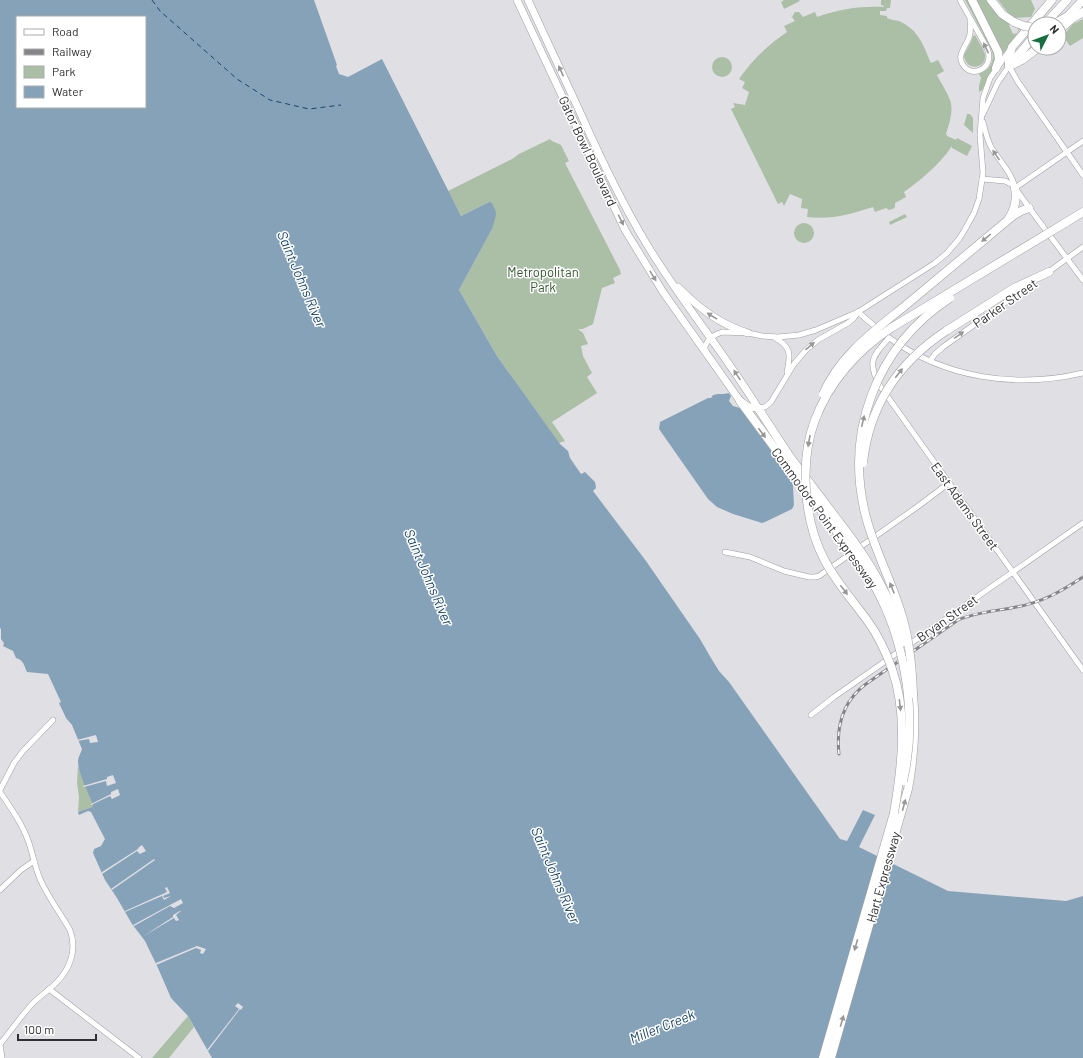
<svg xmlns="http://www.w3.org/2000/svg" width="1083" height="1058" font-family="Barlow,sans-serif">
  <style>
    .green { fill: #aabfa6 }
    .water { fill: #86a2b9; fill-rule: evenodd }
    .pier { fill: #e0dfe4 }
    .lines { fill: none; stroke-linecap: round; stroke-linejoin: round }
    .ferry { stroke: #194668; stroke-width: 1; stroke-dasharray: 5 4; stroke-linecap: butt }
    .minor-casing { stroke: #9e9ea3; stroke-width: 6 }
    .major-casing { stroke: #9e9ea3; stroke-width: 8 }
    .highway-casing { stroke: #9e9ea3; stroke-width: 9 }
    .minor { stroke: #fff; stroke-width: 5 }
    .major { stroke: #fff; stroke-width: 7 }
    .highway { stroke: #fff; stroke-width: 8 }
    .rail-casing { stroke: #858488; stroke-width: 3 }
    .rail { stroke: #fff; stroke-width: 1.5; stroke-dasharray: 4.5; stroke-linecap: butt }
    .highway-bridge-casing { stroke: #9e9ea3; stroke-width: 9; stroke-linecap: butt }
    .highway-bridge { stroke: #fff; stroke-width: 8 }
    .oneway { fill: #989798 }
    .labels { text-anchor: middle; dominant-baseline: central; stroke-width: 3; stroke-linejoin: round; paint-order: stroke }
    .street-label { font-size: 13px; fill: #302f31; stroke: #fff }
    .park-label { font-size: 13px; fill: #33562e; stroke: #fff }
    .water-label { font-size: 14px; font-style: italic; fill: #194668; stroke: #fff }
  </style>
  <rect width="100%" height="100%" fill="#e0dfe4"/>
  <g class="green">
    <path d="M784,0H799L800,1L784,9L781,2Z"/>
    <path d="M881,0H891L890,8H887L886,11H880V15L887,16V18C892,20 895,20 899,21C919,30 923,45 931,63L938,60L944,71L937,75C941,83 947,92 950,100C954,111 949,124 946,134L947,135V136L956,140L957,138L972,146L967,156L952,148V146C939,165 922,179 904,192L906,197L895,203V207L893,209L889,210L886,208L875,212L873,207C852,214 830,220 807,217L808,209L801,208L802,199L790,194L784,206L782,202L778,204L731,109L735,107L733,103L745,105L749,92L742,88L745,82L739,79C752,60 768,45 787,32L784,26L795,21L792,17L795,12H799L803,17L815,12L817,17C839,9 861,6 884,7V6L881,5Z"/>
    <path d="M965,0H970L995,51L996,63L982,90L979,92V86L981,78L979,74C989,71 995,61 992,51Z"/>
    <path d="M976,0H989L1010,24L1009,25L1013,34L1017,33L1019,28L1020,29L1004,53H1003Z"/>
    <path d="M998,0H1031L1035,9L1031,17L1012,18Z"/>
    <path d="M1083,19V38L1070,46L1063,36L1073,24Z"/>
    <path d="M975,35C978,41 984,49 985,55C987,68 966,73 964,55L971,42L973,36Z"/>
    <circle cx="722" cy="67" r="10"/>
    <path d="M967,114H970L973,118V133L964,125Z"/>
    <path d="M550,139L552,141L561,145L569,161L565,163L620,270L621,274L613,278L615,283L602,288L593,324L583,329H578L583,333L588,344L581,346L583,356L592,373L587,377L597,393L552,422L565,441L559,443L497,356L459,290L492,229L489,202L461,216L448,191L512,159L519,154Z"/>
    <path d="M905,214L907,217L890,225L889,222Z"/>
    <circle cx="804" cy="233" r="10"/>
    <path d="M78,766L93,805L92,807L78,812L79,797L77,783Z"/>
    <path d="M188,1016L194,1027L169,1058H152Z"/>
  </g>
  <g class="water">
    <path d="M0,0H314L337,65L336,66L339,74L348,77L382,59L461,216L489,202L492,203L496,212V215L492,229L459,290L497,356L560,444L568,451L570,458L581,474L585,472L595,482L596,488L593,491L646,561L700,639L711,658L719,671L729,682L840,839L847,841L863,810L875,815L859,847L948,891L1066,901L1083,896V1058H212L188,1016L171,998L158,968L145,941L132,924L117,898L105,880L93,853L94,849L101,846L105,839L91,812L88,811L79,815L78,812L92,807L93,805C89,794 78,773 78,761C78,757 81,753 82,749L72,725L66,718L59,703L61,702L48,674L27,672C24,666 24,660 16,658L13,651L3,646L4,643L1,639V629L0,628ZM17,17H145V107H17Z"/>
    <path d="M729,393L731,396L729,401L733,406L740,408L795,483L793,487L794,505L792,509L765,522L762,523L733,514L717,507L708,499L659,429L660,422L708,398H711L713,395L718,394H724Z"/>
  </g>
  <g class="pier">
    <path d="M96,735L98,742L90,743L89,739L77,741V740Z"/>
    <path d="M113,775L116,783L107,786L106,781L84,787L83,786L107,779V777Z"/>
    <path d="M118,789L120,795L112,799L110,796L91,805V804L111,794V792Z"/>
    <path d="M142,845L146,851L140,854L137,851L102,874V872L138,849V848Z"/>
    <path d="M154,859L155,860L112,890L111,889Z"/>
    <path d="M167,887L170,893L163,896L164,898L171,896L164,900L162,896L125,912V911L167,892L165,888Z"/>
    <path d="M181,899L183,903L174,908L170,906L134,926L133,925Z"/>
    <path d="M180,911H181L176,915L179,920L176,921L174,918L142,937L173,917V915Z"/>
    <path d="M197,946L206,949L203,954L200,953L201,950L196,948L156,965V963Z"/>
    <path d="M238,1003L243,1007L241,1010L240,1009L208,1051L207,1050L239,1009L235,1006Z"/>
  </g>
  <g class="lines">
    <path class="ferry" d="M152,0L160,11L237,79L270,100L309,109L341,105"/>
    <g class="minor-casing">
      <g id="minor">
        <path d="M960,0L987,48C996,69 970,80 962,63C957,53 968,45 970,34C971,29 970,24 970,19"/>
        <path d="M983,114L998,82L1009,66L1018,82L1083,175"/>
        <path d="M983,122C985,131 987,139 991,147C999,160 1012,173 1015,188L1083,141"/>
        <path d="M982,179L1005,181L1013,185L1033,213L1083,280"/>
        <path d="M1047,273L1083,247"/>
        <path d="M858,312L879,330"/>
        <path d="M774,337C791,347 791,353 787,372"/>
        <path d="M888,337C944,378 1016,389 1083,373"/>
        <path d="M889,338C872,357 867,362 880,386L949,483L1083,670"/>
        <path d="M705,352V346L708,341L715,335L722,332L748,333L762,336L778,337L799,335L816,330L858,312L935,263L947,253L959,239L964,231L974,213L979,199L983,173L980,135L983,98L990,78L1009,51"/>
        <path d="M930,361L935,354L943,347L1034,282"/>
        <path d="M758,408L765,407L771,402L794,364L806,350L818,340L848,323L853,319L858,312"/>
        <path d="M725,552L750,557L784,571L809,577H815L819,576L917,507L949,483"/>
        <path d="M811,715L834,697L1083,523"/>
        <path d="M0,790L14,763L23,751L53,720"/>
        <path d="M0,792C11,808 23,825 29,843C33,855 35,867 40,879C48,897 60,913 70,930C77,949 71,968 56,983C50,989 42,995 35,1001C22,1014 12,1030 0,1044"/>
        <path d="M0,890L21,870L34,861"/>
        <path d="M49,989L139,1058"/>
        <path d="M0,1044L2,1058"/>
      </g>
    </g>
    <g class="major-casing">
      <g id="major">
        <path d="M517,0L625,230L663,292L740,401L749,407L758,408"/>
        <path d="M528,0C545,37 562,73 579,110C599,155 620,200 646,243C680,300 723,351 758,408"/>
        <path d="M678,287C699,308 719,324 748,333"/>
      </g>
    </g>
    <g class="highway-casing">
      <g id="highway">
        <path d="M972,0L998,52L999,60L996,68"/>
        <path d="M991,0L1002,14L1014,22"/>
        <path d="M1045,24L1067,0"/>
        <path d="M1054,24L1068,16L1083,0"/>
        <path d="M1059,30L1073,18L1083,12"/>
        <path d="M1012,65L1022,60L1038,48"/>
        <path d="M1009,66V59L1012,47L1052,0"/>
        <path d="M1009,66L1035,35"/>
        <path d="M1009,218C1015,209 1017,199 1015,188"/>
        <path d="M1065,223L1083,212"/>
        <path d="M906,305L1014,215L1021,211L1029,208"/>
        <path d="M946,331L1014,288L1049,272"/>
        <path d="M740,401L834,528"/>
        <path d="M758,408L790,457L840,523"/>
        <path d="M823,1058L894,813"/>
        <path d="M831,1058L908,789C914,757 916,726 913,694"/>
      </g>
    </g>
    <use href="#minor" class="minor"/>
    <use href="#major" class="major"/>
    <use href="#highway" class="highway"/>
    <g class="rail-casing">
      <path id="rail" d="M839,754C836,726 843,701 866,684L958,620C976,612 997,611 1016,607C1041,603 1062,591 1083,577"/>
    </g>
    <use href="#rail" class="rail"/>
    <g class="highway-bridge-casing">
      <g id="highway-bridge">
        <path d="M1014,22L1024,26L1035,28"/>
        <path d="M823,394C840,355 874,331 906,305"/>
        <path d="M863,463C869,406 899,362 946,331"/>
        <path d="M840,523C869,560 891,597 904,642"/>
        <path d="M834,528C847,546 862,563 873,583C906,640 918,717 903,781"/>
        <path d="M913,694C912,667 910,642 902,616C892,582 875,551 866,517C844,432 876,347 950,298"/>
        <path d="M894,813C902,767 908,714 892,669C886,652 878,635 867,620C853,601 837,583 825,561C804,522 799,462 815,420C829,382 858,350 891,328L1065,223"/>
      </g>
    </g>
    <use href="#highway-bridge" class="highway-bridge"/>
  </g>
  <defs><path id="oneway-solid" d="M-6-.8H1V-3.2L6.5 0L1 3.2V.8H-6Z"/></defs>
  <g class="oneway">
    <use href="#oneway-solid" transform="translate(986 48) rotate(-115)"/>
    <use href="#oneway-solid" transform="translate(561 71) rotate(-115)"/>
    <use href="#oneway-solid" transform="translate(996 155) rotate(-124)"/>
    <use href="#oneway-solid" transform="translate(621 220) rotate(63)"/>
    <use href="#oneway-solid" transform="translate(986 238) rotate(141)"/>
    <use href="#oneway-solid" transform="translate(653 276) rotate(58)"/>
    <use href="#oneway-solid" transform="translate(712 316) rotate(-148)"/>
    <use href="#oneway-solid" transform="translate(959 335) rotate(-35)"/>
    <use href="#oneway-solid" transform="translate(810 346) rotate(-40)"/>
    <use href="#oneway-solid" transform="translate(899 373) rotate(-52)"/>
    <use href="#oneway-solid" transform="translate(737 375) rotate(-124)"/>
    <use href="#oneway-solid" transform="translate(863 421) rotate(-77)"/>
    <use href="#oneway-solid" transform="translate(762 433) rotate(53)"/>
    <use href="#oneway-solid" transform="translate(809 441) rotate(100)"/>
    <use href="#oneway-solid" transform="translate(892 588) rotate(-112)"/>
    <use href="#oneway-solid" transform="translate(844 590) rotate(53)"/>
    <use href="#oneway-solid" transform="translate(900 705) rotate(83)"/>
    <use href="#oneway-solid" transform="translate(904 805) rotate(-75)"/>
    <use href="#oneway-solid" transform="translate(856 945) rotate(106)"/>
    <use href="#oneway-solid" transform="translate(842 1021) rotate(-74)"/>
  </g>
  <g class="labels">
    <g class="street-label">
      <text transform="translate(588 151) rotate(65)">Gator Bowl Boulevard</text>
      <text transform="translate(1005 303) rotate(-35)">Parker Street</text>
      <text transform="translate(965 506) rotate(54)">East Adams Street</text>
      <text transform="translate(825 518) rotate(54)">Commodore Point Expressway</text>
      <text transform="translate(947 618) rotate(-35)">Bryan Street</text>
      <text transform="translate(883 877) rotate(-74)">Hart Expressway</text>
    </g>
    <g class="park-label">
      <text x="543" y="272">Metropolitan<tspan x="543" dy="15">Park</tspan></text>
    </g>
    <g class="water-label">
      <text transform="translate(302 279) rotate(67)">Saint Johns River</text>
      <text transform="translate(429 577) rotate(67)">Saint Johns River</text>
      <text transform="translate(556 875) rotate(67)">Saint Johns River</text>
      <text transform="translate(662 1026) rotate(-22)">Miller Creek</text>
    </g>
  </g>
  <rect x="16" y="16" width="130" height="92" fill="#ffffff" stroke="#acacad"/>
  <rect x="24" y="29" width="20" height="6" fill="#ffffff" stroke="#acacad"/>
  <text x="52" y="36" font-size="12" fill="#302f31">Road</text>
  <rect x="24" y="49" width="20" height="6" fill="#858488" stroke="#acacad"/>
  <text x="52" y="56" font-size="12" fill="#302f31">Railway</text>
  <rect x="24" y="66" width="20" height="12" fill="#aabfa6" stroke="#acacad"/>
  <text x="52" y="76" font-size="12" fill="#302f31">Park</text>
  <rect x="24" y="86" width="20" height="12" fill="#86a2b9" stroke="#acacad"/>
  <text x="52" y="96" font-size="12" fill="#302f31">Water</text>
  <g transform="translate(1047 36) rotate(48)"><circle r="19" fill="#ffffff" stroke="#acacad"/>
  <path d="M0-3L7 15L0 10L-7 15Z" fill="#176f42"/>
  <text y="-6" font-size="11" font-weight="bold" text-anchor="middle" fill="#302f31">N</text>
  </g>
  <path d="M18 1034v6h78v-6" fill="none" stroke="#302f31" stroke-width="2"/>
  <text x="24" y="1034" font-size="12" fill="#302f31" stroke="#ffffff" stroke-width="3" paint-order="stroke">100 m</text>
</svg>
